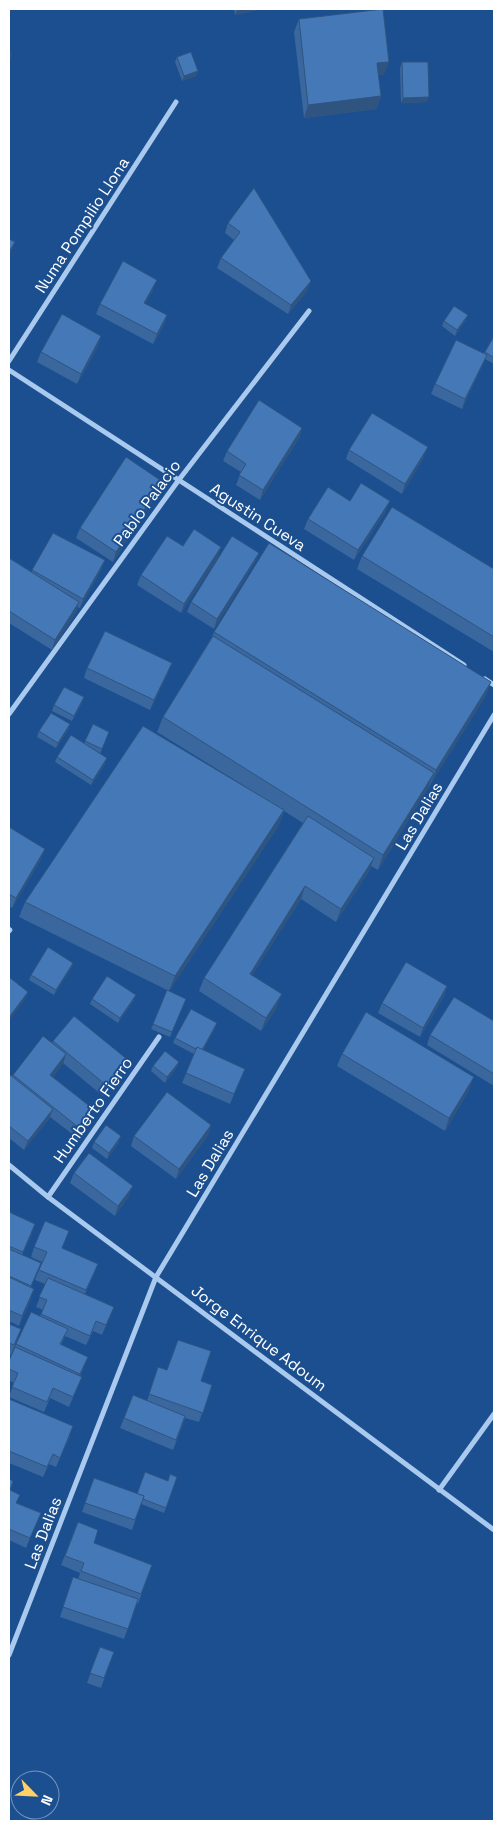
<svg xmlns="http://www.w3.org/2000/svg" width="503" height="1830" font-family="'Space Grotesk',sans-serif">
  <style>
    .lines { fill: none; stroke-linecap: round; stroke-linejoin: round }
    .minor { stroke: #a9c9ee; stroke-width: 5 }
    .wall { fill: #3a679d }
    .shaded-wall { fill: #305480 }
    .building { fill: #4478b7; stroke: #305480 }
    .labels { text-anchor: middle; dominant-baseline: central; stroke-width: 4; stroke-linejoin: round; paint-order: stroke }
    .street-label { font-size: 16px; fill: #fff; stroke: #1b4f8f }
  </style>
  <rect width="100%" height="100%" fill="#1b4f8f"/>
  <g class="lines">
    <g class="minor">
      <path d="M9,361L176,102"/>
      <path d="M9,370L464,665"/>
      <path d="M485,679L494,685"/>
      <path d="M9,714L178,481L309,311"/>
      <path d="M9,931L10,930"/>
      <path d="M9,1165L48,1197L494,1530"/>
      <path d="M48,1197L159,1037"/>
      <path d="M439,1490L494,1414"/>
      <path d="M9,1655L156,1277L494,715"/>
    </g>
  </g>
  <g class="wall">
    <path d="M234,9H262L235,15Z"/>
    <path d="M299,19L384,75H378L381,96L376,109L304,118L294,32Z"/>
    <path d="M177,57L198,71L196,76L182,81L175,62Z"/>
    <path d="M402,62L427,102L401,103L400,68Z"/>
    <path d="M254,188L307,291L288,314L217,268L221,258L234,240L225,233L228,223Z"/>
    <path d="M153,290L145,304L167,315L164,325L153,344L96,314L100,304Z"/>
    <path d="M466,320L455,336L442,326L444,321Z"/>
    <path d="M101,336L98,346L77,384L37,362L41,352Z"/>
    <path d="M494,336V364L485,359L462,409L431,394L435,384L484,353Z"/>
    <path d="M302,428L299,438L260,500L236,485L241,472L223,461L227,451Z"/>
    <path d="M349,450L424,457L402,494L346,459Z"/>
    <path d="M159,491L113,562L76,538L80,528Z"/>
    <path d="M350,501L386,511L354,560L304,529L308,519Z"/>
    <path d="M183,546L218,557L181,613L137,585L141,575Z"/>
    <path d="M259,553L255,562L214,629L187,612L191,602Z"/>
    <path d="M362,556L494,569V652L357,569Z"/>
    <path d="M9,558L32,572V570L105,560L101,570L80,608L77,607L76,612L52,650L9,623Z"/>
    <path d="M214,632L491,682L485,697L430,785L428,788L378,870L371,866L369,871L336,922L301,899L252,975L277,1007L261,1031L199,991L204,978L303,823L284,811L279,825L169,991L186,999L170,1037L151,1029L169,991L19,917L25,902L246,787L157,732L163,717L212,637Z"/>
    <path d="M87,668L168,673L150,710L84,678Z"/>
    <path d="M82,703L72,721L52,711L54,705Z"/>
    <path d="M70,724L68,730L56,748L37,737L39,731Z"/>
    <path d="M93,724L109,732L100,754L105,764L91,785L55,762L57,757L84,744Z"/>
    <path d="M9,827L41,859L12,908L9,906Z"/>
    <path d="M73,963L71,968L54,995L29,980L31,975Z"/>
    <path d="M447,986L444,996L420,1037L378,1013L382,1003Z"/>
    <path d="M92,999L134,1000L118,1023L90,1004Z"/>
    <path d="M494,1021V1086L427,1045L430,1035Z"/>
    <path d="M215,1028L203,1050L241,1078L230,1104L182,1083L194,1054L173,1043L175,1038Z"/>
    <path d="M53,1041L125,1070L103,1096L63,1063L53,1077L92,1108L89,1118L75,1136L50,1117L49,1119L24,1150L9,1138V1075L12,1077L13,1075L52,1043Z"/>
    <path d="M342,1054L469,1090L445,1131L337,1066Z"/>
    <path d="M153,1066L177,1067L165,1083L151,1071Z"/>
    <path d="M211,1125L208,1135L176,1179L131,1146L134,1136Z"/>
    <path d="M94,1142H119L107,1159L92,1148Z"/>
    <path d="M74,1173L129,1196L115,1216L70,1183Z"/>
    <path d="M9,1212L32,1234L22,1255L37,1273L31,1287V1299L19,1326L9,1321Z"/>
    <path d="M34,1247L62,1248L94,1274L85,1294L114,1307L102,1335L93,1331L86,1345L65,1336L61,1345L84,1367L80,1376L78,1387L69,1407L50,1398L44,1412L9,1397L14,1383L9,1380V1361L16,1344L40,1316L43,1310L36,1307L45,1284L35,1280L42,1262L31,1257Z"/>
    <path d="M9,1324L21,1329L11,1355L9,1354Z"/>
    <path d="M158,1367L212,1385L199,1422L185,1418L173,1450L120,1428L124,1418L147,1401Z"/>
    <path d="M9,1399L70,1436L56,1467L49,1464L43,1477L9,1463Z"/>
    <path d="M177,1477L164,1513L141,1504L132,1530L82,1512L94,1478L137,1494Z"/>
    <path d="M9,1479L10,1490L17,1503L41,1513L26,1548L9,1540Z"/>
    <path d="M78,1522L94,1543L152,1565L138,1604L137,1603L124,1639L60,1617L73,1577L78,1579L80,1573L61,1565Z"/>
    <path d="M100,1647L114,1652L101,1688L87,1683Z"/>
  </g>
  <g class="shaded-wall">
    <path d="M242,9H262L235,15L237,10Z"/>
    <path d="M389,62L384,75L372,76L377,63Z"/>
    <path d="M198,71L196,76L182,81L184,76Z"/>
    <path d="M381,96L376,109L304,118L308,105Z"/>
    <path d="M429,97L427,102L401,103L403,98Z"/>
    <path d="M15,242L11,252L9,256V252Z"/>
    <path d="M157,280L153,290L140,313L144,303Z"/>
    <path d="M311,281L307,291L288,314L291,305Z"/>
    <path d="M167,315L164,325L153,344L157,334Z"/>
    <path d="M468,315L466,320L455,336L457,330Z"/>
    <path d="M101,336L98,346L77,384L81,374Z"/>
    <path d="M487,355L483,364L462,409L465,399Z"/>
    <path d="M302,428L299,438L260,500L263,490Z"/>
    <path d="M428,447L424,457L402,494L405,484Z"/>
    <path d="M163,482L159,491L113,562L116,552Z"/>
    <path d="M390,501L386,511L354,560L358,550Z"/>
    <path d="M221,547L218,557L181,613L184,604Z"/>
    <path d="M259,553L255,562L214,629L217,619Z"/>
    <path d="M105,560L101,570L80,608L83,599Z"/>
    <path d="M79,602L76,612L52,650L55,640Z"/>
    <path d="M172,663L168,673L150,710L154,700Z"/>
    <path d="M491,682L485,697L430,785L436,770Z"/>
    <path d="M84,697L82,703L72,721L74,716Z"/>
    <path d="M70,724L68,730L56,748L58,743Z"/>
    <path d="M107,758L105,764L91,785L93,780Z"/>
    <path d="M434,773L428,788L378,870L383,855Z"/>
    <path d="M284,810L279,825L169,991L175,976Z"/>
    <path d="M45,849L41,859L12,908L16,898Z"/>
    <path d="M374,858L369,871L336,922L341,909Z"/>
    <path d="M305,886L301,899L245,987L250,974Z"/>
    <path d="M73,963L71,968L54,995L56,990Z"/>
    <path d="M447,986L444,996L420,1037L423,1028Z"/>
    <path d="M28,992L26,998L9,1021L10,1016Z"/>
    <path d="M282,994L277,1007L261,1031L266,1018Z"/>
    <path d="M136,995L134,1000L118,1023L120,1018Z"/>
    <path d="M217,1023L215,1028L199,1057L201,1052Z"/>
    <path d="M66,1054L63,1064L47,1085L50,1075Z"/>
    <path d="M128,1060L125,1070L103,1096L107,1086Z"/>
    <path d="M179,1062L177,1067L165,1083L167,1077Z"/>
    <path d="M474,1077L469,1090L445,1131L449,1118Z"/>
    <path d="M92,1108L89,1118L75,1136L78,1127Z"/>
    <path d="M53,1109L49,1119L24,1150L28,1141Z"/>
    <path d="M211,1125L208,1135L176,1179L179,1169Z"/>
    <path d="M121,1136L119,1142L107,1159L109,1153Z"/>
    <path d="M133,1186L129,1196L115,1216L118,1206Z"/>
    <path d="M35,1224L32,1234L19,1262L23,1252Z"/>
    <path d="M98,1264L94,1274L82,1300L86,1290Z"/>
    <path d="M34,1289L31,1299L19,1326L22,1316Z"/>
    <path d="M114,1307L110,1317L102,1335L106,1325Z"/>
    <path d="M88,1357L84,1367L76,1383L80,1374Z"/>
    <path d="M82,1377L78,1387L69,1407L73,1397Z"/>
    <path d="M41,1513L37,1523L26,1548L30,1538Z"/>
  </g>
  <g class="building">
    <path d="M383,9L389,62L377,63L381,96L308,105L299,19Z"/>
    <path d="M191,52L198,71L184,76L177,57Z"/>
    <path d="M9,53H11L9,65Z"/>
    <path d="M402,62H428L429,97L403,98Z"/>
    <path d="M254,188L311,281L291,305L221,258L240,232L228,223Z"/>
    <path d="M9,239L15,242L9,252Z"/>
    <path d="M123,261L157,280L144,303L167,315L157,334L100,304Z"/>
    <path d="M454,306L468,315L457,330L444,321Z"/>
    <path d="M62,314L101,336L81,374L41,352Z"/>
    <path d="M494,336V358L485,352Z"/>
    <path d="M456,340L487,355L465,399L435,384Z"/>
    <path d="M259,400L302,428L263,490L239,475L246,464L227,451Z"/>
    <path d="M372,413L428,447L405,484L349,450Z"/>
    <path d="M126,457L163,482L116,552L80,528Z"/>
    <path d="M361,483L390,501L358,550L308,519L328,487L350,501Z"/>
    <path d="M392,507L494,569V637L362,556Z"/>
    <path d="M194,529L221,547L184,604L141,575L167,536L183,546Z"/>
    <path d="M53,533L105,560L83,599L32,570Z"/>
    <path d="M232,536L259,553L217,619L191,602Z"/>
    <path d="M269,543L491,682L436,770L214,632Z"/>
    <path d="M9,558L79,602L55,640L9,611Z"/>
    <path d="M105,631L172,663L154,700L87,668Z"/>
    <path d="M213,636L434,773L383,855L163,717Z"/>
    <path d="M64,687L84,697L74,716L54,705Z"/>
    <path d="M51,713L70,724L58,743L39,731Z"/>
    <path d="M93,724L109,732L102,749L85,741Z"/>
    <path d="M143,726L284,810L175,976L25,902Z"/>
    <path d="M71,735L107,758L93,780L57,757Z"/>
    <path d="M308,816L374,858L341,909L305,886L250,974L282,994L266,1018L204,978Z"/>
    <path d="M9,827L45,849L16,898L9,894Z"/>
    <path d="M48,947L73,963L56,990L31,975Z"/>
    <path d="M406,962L447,986L423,1028L382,1003Z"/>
    <path d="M107,976L136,995L120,1018L92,999Z"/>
    <path d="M9,977L28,992L10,1016L9,1015Z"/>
    <path d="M167,990L186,999L172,1032L153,1024Z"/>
    <path d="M454,997L494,1021V1074L430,1035Z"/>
    <path d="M191,1009L217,1023L202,1050L197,1047L196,1049L175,1038Z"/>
    <path d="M366,1012L474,1077L449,1118L342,1054Z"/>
    <path d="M74,1016L128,1060L107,1086L53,1041Z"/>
    <path d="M43,1036L66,1054L50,1075L92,1108L78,1127L13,1075Z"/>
    <path d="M197,1047L245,1069L234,1094L186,1073Z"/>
    <path d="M165,1051L179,1062L167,1077L153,1066Z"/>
    <path d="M9,1074L53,1109L28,1141L9,1126Z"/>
    <path d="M167,1092L211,1125L179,1169L134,1136Z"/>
    <path d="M106,1125L121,1136L109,1153L94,1142Z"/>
    <path d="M89,1153L133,1186L118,1206L74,1173Z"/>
    <path d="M9,1212L35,1224L23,1252L9,1246Z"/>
    <path d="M45,1221L69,1231L62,1248L98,1264L86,1290L39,1270L47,1252L34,1247Z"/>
    <path d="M9,1249L41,1263L31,1286L9,1276Z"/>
    <path d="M9,1277L34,1289L22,1316L9,1310Z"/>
    <path d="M48,1278L114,1307L106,1325L96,1321L90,1336L41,1314L47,1300L39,1297Z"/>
    <path d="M31,1312L68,1329L60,1344L88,1357L80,1374L16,1344Z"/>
    <path d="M9,1324L21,1329L14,1345L9,1343Z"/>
    <path d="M178,1340L211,1351L201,1381L212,1385L203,1413L149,1394L158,1367L167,1370Z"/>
    <path d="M15,1347L82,1377L73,1397L53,1388L47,1402L12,1387L18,1373L9,1369V1361Z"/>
    <path d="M133,1395L185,1416L176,1440L124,1418Z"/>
    <path d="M9,1399L73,1426L60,1458L53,1454L47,1467L9,1451Z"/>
    <path d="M145,1472L168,1481L170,1474L177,1477L166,1508L143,1499L144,1496L137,1494Z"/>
    <path d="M94,1478L144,1496L135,1520L85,1503Z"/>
    <path d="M9,1479L13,1481L10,1490L20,1495L16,1503L41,1513L30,1538L9,1529Z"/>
    <path d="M78,1522L98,1530L94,1543L152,1565L141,1594L81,1571L84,1563L65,1556Z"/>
    <path d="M73,1577L138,1599L128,1629L63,1607Z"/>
    <path d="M100,1647L114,1652L104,1678L90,1673Z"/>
  </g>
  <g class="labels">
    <g class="street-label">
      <text transform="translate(82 225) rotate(-57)">Numa Pompilio Llona</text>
      <text transform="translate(147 503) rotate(-54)">Pablo Palacio</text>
      <text transform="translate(258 517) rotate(33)">Agustin Cueva</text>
      <text transform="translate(419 816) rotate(-59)">Las Dalias</text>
      <text transform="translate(93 1110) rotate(-55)">Humberto Fierro</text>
      <text transform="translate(210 1163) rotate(-59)">Las Dalias</text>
      <text transform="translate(259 1338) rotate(37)">Jorge Enrique Adoum</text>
      <text transform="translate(43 1533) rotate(-69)">Las Dalias</text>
    </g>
  </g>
  <rect width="503" height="1830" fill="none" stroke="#ffffff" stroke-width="20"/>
  <g transform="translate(35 1795) rotate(114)"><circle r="24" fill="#1b4f8f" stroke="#7695bc"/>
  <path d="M0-4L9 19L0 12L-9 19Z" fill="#ffd166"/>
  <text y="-8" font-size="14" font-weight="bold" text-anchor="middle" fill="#ffffff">N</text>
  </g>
</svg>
